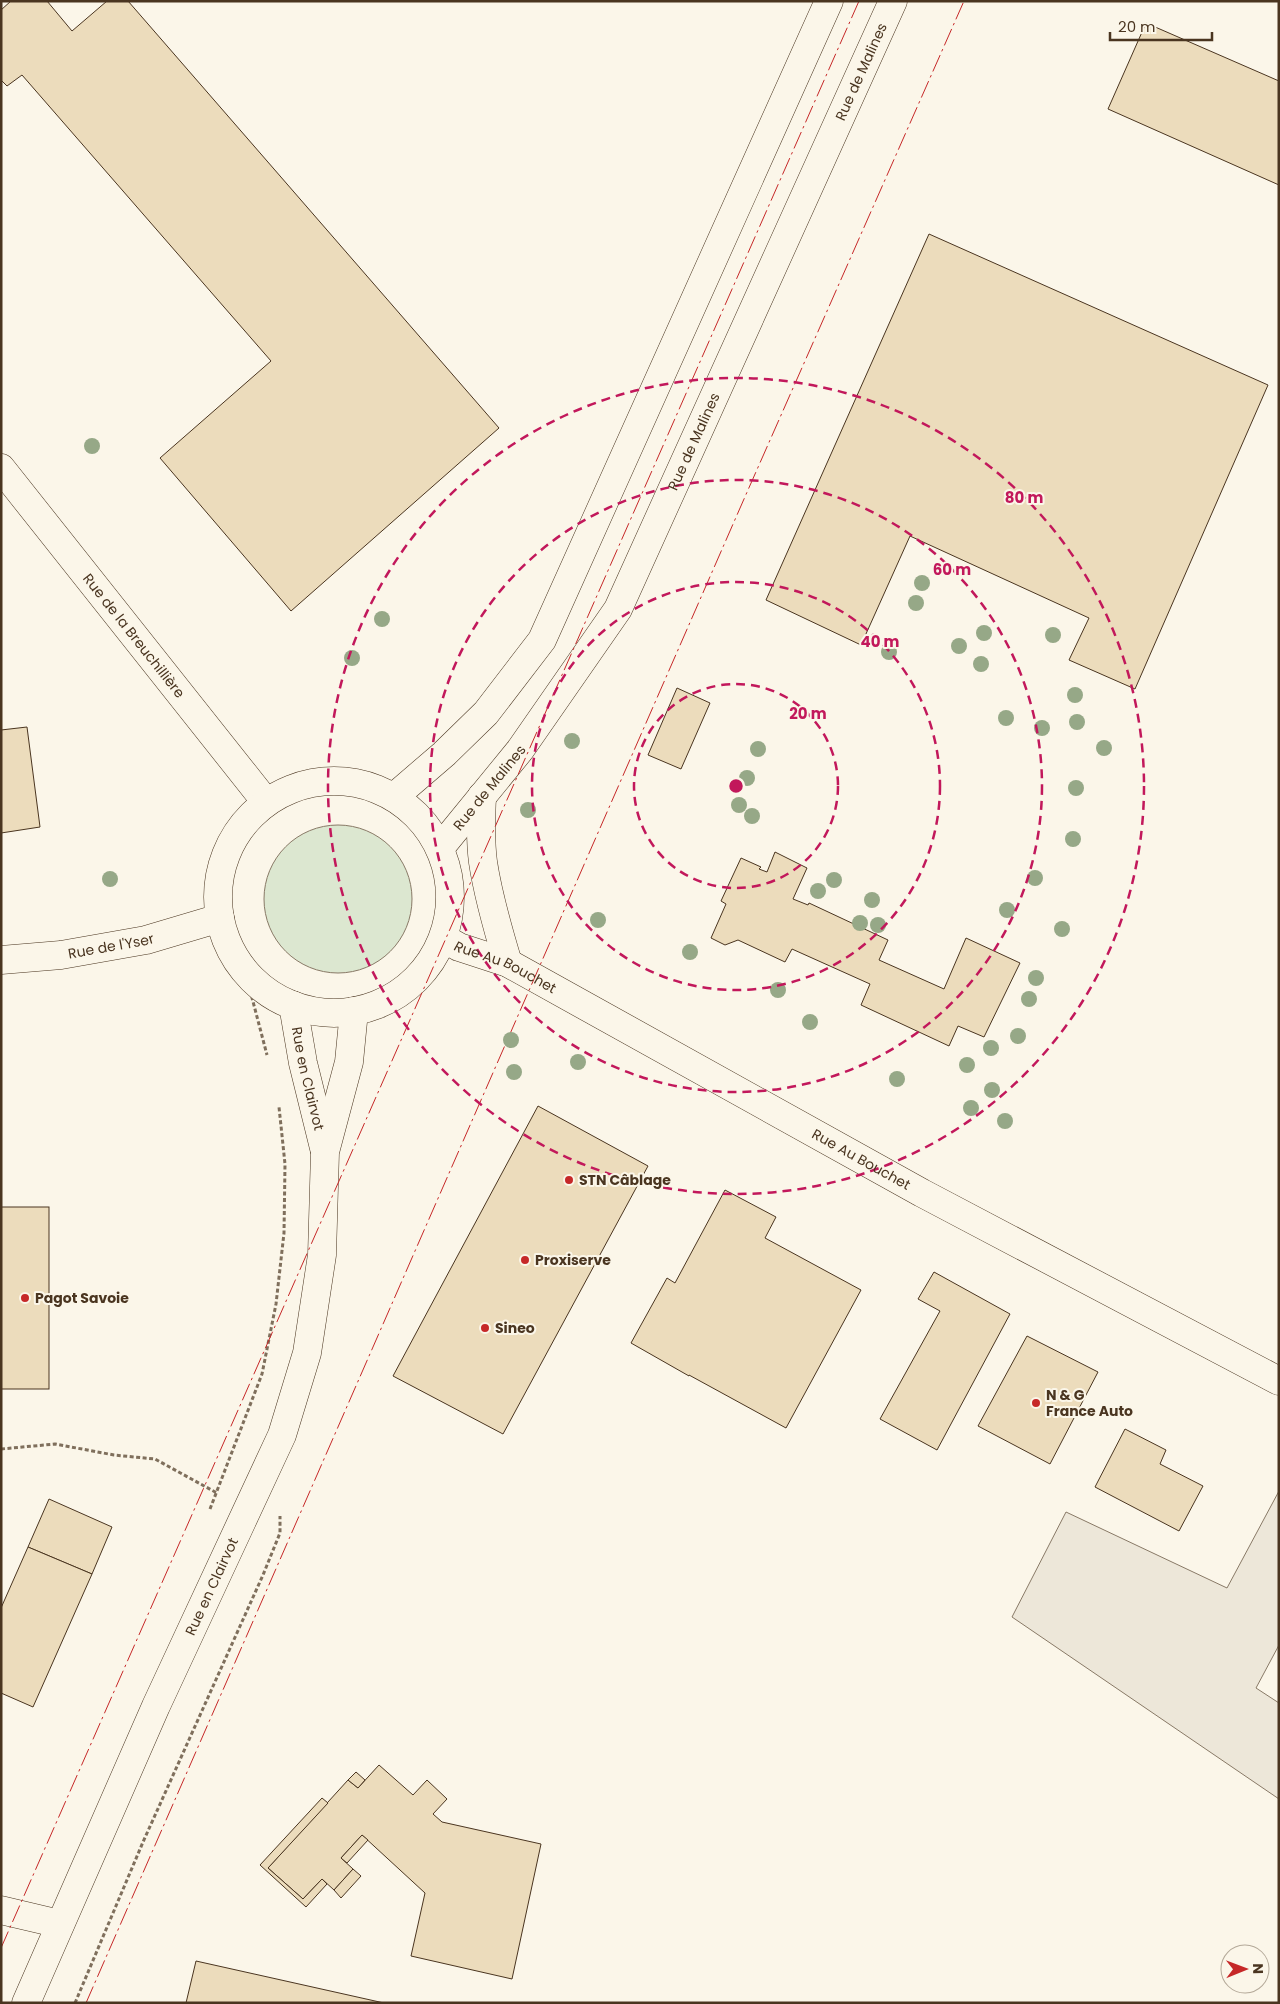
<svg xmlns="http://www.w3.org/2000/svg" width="1280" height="2004" font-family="Poppins,sans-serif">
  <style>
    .green { fill: #dce7d0; stroke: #887966 }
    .parking { fill: #ede7d9; stroke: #887966 }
    .building { fill: #ecdcbc; stroke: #4a3520 }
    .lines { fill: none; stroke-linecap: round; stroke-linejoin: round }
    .minor-casing { stroke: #4a3520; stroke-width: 29 }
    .path { stroke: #7f6f5c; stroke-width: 3; stroke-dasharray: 4 2.5; stroke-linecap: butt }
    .minor { stroke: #fbf6e9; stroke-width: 28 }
    .power { stroke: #c62828; stroke-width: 1; stroke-dasharray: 18 4 2.5 4; stroke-linecap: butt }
    .tree { fill: #96a887 }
    .ring { fill: none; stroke: #c2185b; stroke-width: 2.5; stroke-dasharray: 9 6 }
    .poi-dot { fill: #c62828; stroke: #fbf6e9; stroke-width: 2 }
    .labels { text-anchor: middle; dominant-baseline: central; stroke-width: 4; stroke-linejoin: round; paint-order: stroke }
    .street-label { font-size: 14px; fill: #4a3520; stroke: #fbf6e9 }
    .poi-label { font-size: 14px; font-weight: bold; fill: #4a3520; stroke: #fbf6e9; text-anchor: start }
    .centre { fill: #c2185b; stroke: #fbf6e9; stroke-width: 2.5 }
    .ring-label { font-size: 15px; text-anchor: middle; font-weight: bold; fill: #c2185b; stroke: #fbf6e9; stroke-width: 4; stroke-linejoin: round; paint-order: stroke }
  </style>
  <rect width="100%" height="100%" fill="#fbf6e9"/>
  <circle class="green" cx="338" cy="899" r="74"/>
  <path class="parking" d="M1279,1491V1645L1256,1688L1279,1703V1799L1012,1617L1066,1512L1227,1588Z"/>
  <g class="building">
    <path d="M11,1H47L72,31L107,1H128L499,428L291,611L160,458L271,361L22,75L7,86L1,80V10Z"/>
    <path d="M1146,23L1279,81V185L1108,109Z"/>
    <path d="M929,234L1268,385L1135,689L1069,660L1089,618L910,536L861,645L766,600Z"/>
    <path d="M677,688L710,703L681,769L648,755Z"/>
    <path d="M27,727L40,827L1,833V730Z"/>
    <path d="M775,852L807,868L793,899L808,905L809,903L888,940L879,960L944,989L966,938L1020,963L984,1037L958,1026L949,1046L861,1005L870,984L792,949L785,962L738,940L725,945L711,938L726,904L721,901L741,858L761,867L759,869L767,872Z"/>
    <path d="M538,1106L648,1166L503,1434L393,1376Z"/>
    <path d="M725,1190L776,1217L765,1238L861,1290L786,1428L689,1375V1376L631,1343L667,1278L675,1283Z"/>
    <rect x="1" y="1207" width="48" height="182"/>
    <path d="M934,1272L1010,1314L937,1450L880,1419L940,1311L918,1299Z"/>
    <path d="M1027,1336L1098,1372L1050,1464L978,1426Z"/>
    <path d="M1125,1429L1166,1450L1160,1464L1203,1486L1179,1531L1095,1487Z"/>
    <path d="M49,1499L112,1527L92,1574L28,1547Z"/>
    <path d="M28,1547L92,1574L33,1707L1,1693V1608Z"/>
    <path d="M379,1765L413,1795L427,1780L447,1799L433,1814L442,1822L541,1844L512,1979L411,1956L425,1893L362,1835L341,1858L353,1869L334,1890L322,1879L303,1899L268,1868L348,1780L358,1788Z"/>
    <path d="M356,1772L365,1780L358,1788L348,1780Z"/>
    <path d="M322,1798L328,1803L268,1868L303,1899L322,1879L327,1884L306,1907L260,1865Z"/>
    <path d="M362,1835L368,1840L347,1863L341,1858Z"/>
    <path d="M353,1869L361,1876L341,1898L334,1890Z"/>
    <path d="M196,1961L384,2003H186Z"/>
  </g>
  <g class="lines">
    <g class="minor-casing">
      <g id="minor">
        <path id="s1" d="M1,468L266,802"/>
        <circle cx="334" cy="897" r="116"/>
        <path d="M482,796C481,818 480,840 483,862C488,896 498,930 508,963"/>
        <path d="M394,797L444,754L486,713L542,640L829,1"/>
        <path id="s2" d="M440,848L520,750L618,609L893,1"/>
        <path id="s3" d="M443,938L459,947L508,963L922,1193L1279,1381"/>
        <path id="s4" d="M1,960L61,955L146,940L220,918"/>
        <path id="s5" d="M293,1005L303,1063L324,1148"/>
        <path d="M1,1910L60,1924"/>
        <path id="s6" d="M26,2003L156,1706L282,1435L307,1353L322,1255L325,1152L349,1062L354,1011"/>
      </g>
    </g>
    <g class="path">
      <path d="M245,971L267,1055"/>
      <path d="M1,1449L55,1444L114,1455L155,1459L217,1493"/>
      <path d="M210,1509L262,1374L276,1304L284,1233L285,1164L279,1107"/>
      <path d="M75,2003L143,1842L263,1575L280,1533V1516"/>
    </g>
    <use href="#minor" class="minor"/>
    <g class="power">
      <path d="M1,1948L859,1"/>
      <path d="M86,2003L744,499L964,1"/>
    </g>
  </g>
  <g class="tree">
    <circle cx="92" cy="446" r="8"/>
    <circle cx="922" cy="583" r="8"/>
    <circle cx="916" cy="603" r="8"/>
    <circle cx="382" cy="619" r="8"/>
    <circle cx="984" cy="633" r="8"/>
    <circle cx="1053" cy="635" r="8"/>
    <circle cx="959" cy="646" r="8"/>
    <circle cx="889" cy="652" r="8"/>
    <circle cx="352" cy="658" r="8"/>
    <circle cx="981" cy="664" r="8"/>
    <circle cx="1075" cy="695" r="8"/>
    <circle cx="1006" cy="718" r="8"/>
    <circle cx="1077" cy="722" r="8"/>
    <circle cx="1042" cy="728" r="8"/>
    <circle cx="572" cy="741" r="8"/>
    <circle cx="1104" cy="748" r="8"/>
    <circle cx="758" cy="749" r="8"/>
    <circle cx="747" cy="778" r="8"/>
    <circle cx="1076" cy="788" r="8"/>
    <circle cx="739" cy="805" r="8"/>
    <circle cx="528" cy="810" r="8"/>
    <circle cx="752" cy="816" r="8"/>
    <circle cx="1073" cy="839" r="8"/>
    <circle cx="1035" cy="878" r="8"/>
    <circle cx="110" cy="879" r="8"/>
    <circle cx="834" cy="880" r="8"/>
    <circle cx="818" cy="891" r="8"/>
    <circle cx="872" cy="900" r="8"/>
    <circle cx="1007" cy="910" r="8"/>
    <circle cx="598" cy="920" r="8"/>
    <circle cx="860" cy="923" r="8"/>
    <circle cx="878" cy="925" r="8"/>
    <circle cx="1062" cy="929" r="8"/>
    <circle cx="690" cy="952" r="8"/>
    <circle cx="1036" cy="978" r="8"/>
    <circle cx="778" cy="990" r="8"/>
    <circle cx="1029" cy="999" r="8"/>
    <circle cx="810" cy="1022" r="8"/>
    <circle cx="1018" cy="1036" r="8"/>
    <circle cx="511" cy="1040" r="8"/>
    <circle cx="991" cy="1048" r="8"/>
    <circle cx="578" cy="1062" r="8"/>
    <circle cx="967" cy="1065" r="8"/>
    <circle cx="514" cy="1072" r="8"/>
    <circle cx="897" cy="1079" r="8"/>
    <circle cx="992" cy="1090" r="8"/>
    <circle cx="971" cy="1108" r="8"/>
    <circle cx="1005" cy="1121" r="8"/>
  </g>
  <g class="ring">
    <circle cx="736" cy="786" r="102"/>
    <circle cx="736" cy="786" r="204"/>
    <circle cx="736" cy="786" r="306"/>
    <circle cx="736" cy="786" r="408"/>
  </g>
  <g class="poi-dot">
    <circle cx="569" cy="1180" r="5"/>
    <circle cx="525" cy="1260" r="5"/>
    <circle cx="25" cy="1298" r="5"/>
    <circle cx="485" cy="1328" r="5"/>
    <circle cx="1036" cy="1403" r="5"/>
  </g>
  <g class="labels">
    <g class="street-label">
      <text stroke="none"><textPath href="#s2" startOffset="888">Rue de Malines</textPath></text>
      <text stroke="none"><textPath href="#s2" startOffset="482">Rue de Malines</textPath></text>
      <text stroke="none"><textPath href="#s1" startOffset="214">Rue de la Breuchillière</textPath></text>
      <text stroke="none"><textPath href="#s2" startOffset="78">Rue de Malines</textPath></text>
      <text stroke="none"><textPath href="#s4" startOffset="111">Rue de l'Yser</textPath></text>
      <text stroke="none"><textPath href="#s3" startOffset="69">Rue Au Bouchet</textPath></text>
      <text stroke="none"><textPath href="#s5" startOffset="75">Rue en Clairvot</textPath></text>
      <text stroke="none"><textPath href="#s3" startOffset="474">Rue Au Bouchet</textPath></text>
      <text stroke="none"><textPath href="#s6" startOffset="456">Rue en Clairvot</textPath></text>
    </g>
    <g class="poi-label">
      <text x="579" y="1180">STN Câblage</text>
      <text x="535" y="1260">Proxiserve</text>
      <text x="35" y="1298">Pagot Savoie</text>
      <text x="495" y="1328">Sineo</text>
      <text x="1046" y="1395">N &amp; G<tspan x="1046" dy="16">France Auto</tspan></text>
    </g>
  </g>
  <circle cx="736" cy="786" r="8" class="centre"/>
  <g class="ring-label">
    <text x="1024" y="503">80 m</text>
    <text x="952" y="575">60 m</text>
    <text x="880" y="647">40 m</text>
    <text x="808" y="719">20 m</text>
  </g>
  <rect width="1280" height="2004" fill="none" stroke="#4a3520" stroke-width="5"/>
  <g transform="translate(1245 1969) rotate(89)"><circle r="24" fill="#fbf6e9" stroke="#b4a999"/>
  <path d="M0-4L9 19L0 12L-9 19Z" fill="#c62828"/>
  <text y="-8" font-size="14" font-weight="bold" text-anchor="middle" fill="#4a3520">N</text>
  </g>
  <path d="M1110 32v8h102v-8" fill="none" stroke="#4a3520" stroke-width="2.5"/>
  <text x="1118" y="32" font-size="15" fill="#4a3520" stroke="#fbf6e9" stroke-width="4" paint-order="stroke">20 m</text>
</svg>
